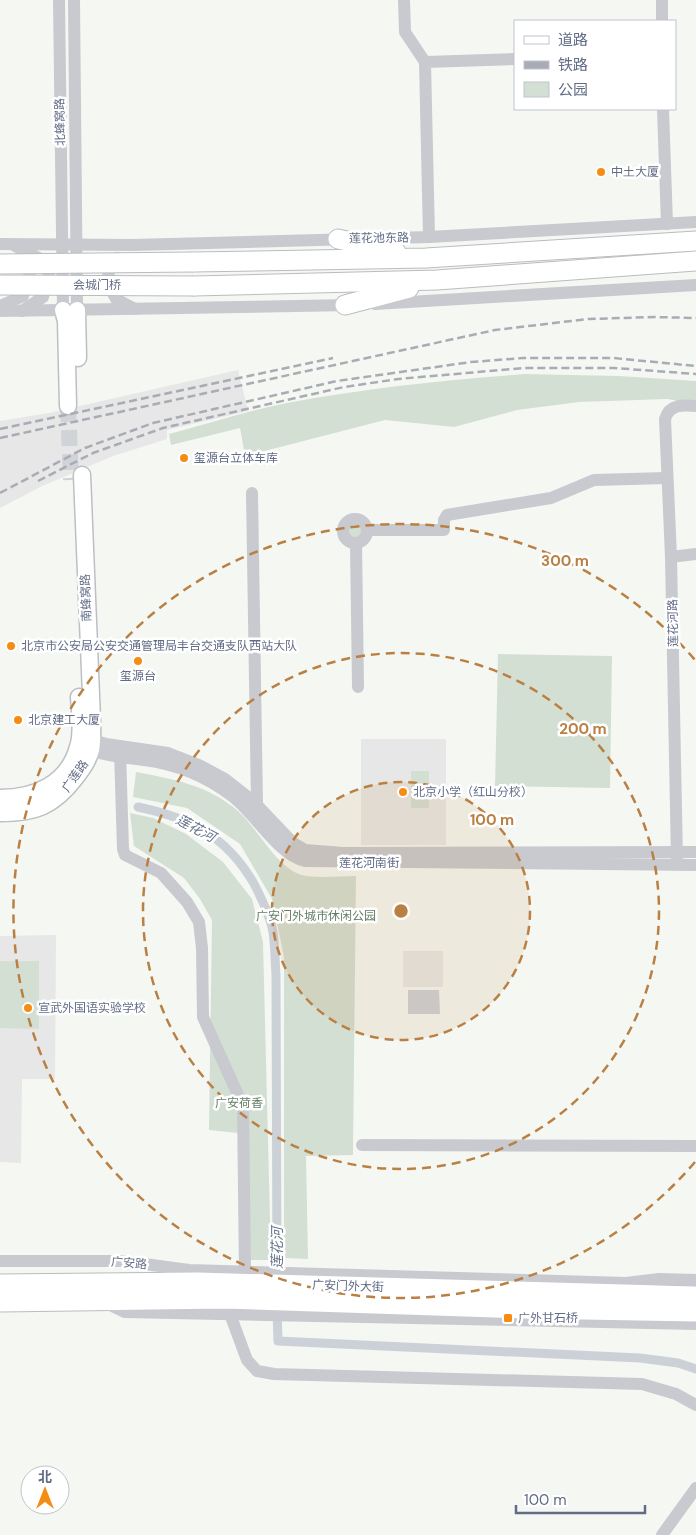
<svg xmlns="http://www.w3.org/2000/svg" width="696" height="1535" font-family="'DM Sans','Noto Sans SC',sans-serif">
  <style>
    .built { fill: #e6e7e6 }
    .green { fill: #d4dfd3 }
    .water { fill: #ccd1d8 }
    .lines { fill: none; stroke-linecap: round; stroke-linejoin: round }
    .canal { stroke: #ccd1d8; stroke-width: 9 }
    .major-tunnel { stroke: #d0d4d8; stroke-width: 16; stroke-dasharray: 16 8; stroke-linecap: butt }
    .major-casing { stroke: #bdbfc4; stroke-width: 19 }
    .highway-casing { stroke: #babcc0; stroke-width: 21 }
    .minor { stroke: #c8cacf; stroke-width: 12 }
    .major { stroke: #fff; stroke-width: 16 }
    .highway { stroke: #fff; stroke-width: 19 }
    .rail { stroke: #a9acb4; stroke-width: 2.5; stroke-dasharray: 8 4; stroke-linecap: butt }
    .highway-bridge-casing { stroke: #babcc0; stroke-width: 21; stroke-linecap: butt }
    .highway-bridge { stroke: #fff; stroke-width: 19 }
    .ring { fill: none; stroke: #ba8043; stroke-width: 2.5; stroke-dasharray: 9 6 }
    .poi-dot { fill: #f58d15; stroke: #fff; stroke-width: 2 }
    .labels { text-anchor: middle; dominant-baseline: central; stroke-width: 5; stroke-linejoin: round; paint-order: stroke }
    .street-label { font-size: 12px; fill: #626c87; stroke: #fff }
    .poi-label { font-size: 12px; fill: #626c87; stroke: #fff; text-anchor: start }
    .park-label { font-size: 12px; fill: #627d65; stroke: #fff }
    .water-label { font-size: 14px; font-style: italic; fill: #63748b; stroke: #fff }
    .centre { fill: #ba8043; stroke: #fff; stroke-width: 2.5 }
    .ring-label { font-size: 15px; text-anchor: middle; font-weight: bold; fill: #ba8043; stroke: #fff; stroke-width: 5; stroke-linejoin: round; paint-order: stroke }
  </style>
  <rect width="100%" height="100%" fill="#f5f7f3"/>
  <g class="built">
    <path d="M238,370L248,411L167,430V439L113,456L40,487L0,508V421L49,413Z"/>
    <rect x="361" y="739" width="85" height="106"/>
    <path d="M56,935L55,1079H22L21,1163L0,1162V936Z"/>
    <rect x="403" y="951" width="40" height="36"/>
  </g>
  <g class="green">
    <path d="M525,374L619,376L696,381V404L667,399L579,402L517,410L454,427L385,420L245,456L240,428L171,445L169,434C208,424 247,411 287,403C365,388 445,380 525,374Z"/>
    <circle cx="355" cy="530" r="8"/>
    <path d="M498,654L612,656L610,788L495,786Z"/>
    <rect x="411" y="771" width="18" height="37"/>
    <path d="M136,772C173,779 208,785 238,811C259,829 277,871 306,876C322,878 340,876 356,876L353,1155L306,1156L308,1259L284,1258V957L272,899L240,844L187,808L133,797Z"/>
    <path d="M130,813L153,818L186,834L223,862L252,899L263,942L271,1260H249L248,1134L209,1130L212,920L200,899L184,878L134,846Z"/>
    <path d="M0,961H39V1029L0,1028Z"/>
  </g>
  <path class="water" d="M408,990H439L440,1014H408Z"/>
  <g class="lines">
    <g class="canal">
      <path d="M138,807C190,818 225,835 253,882C261,897 270,915 273,932C275,946 275,961 276,975L277,1277"/>
      <path d="M277,1310L278,1341L640,1358L678,1363L696,1369"/>
    </g>
    <path class="major-tunnel" d="M68,406L71,480"/>
    <g class="major-casing">
      <g id="major">
        <path d="M63,310L66,321L68,406"/>
        <path d="M77,310L78,358"/>
        <path d="M0,798C35,798 68,784 78,747C83,733 80,712 79,697"/>
        <path d="M0,813C36,813 54,806 76,777C82,769 88,761 91,750C93,741 92,730 92,720L82,475"/>
      </g>
    </g>
    <g class="highway-casing">
      <g id="highway">
        <path d="M338,239L396,252"/>
        <path d="M193,262L426,258L696,241"/>
        <path d="M194,286L437,280L696,261"/>
        <path d="M345,305L409,288"/>
        <path d="M0,1284L198,1282L696,1296"/>
        <path d="M0,1302L225,1299L526,1309L696,1312"/>
      </g>
    </g>
    <g class="minor">
      <path d="M59,0L63,310"/>
      <path d="M74,0L77,310"/>
      <path d="M404,0L405,32L425,62"/>
      <path d="M662,21V0"/>
      <path d="M663,109L667,224"/>
      <path d="M429,237L425,62L515,59"/>
      <path d="M0,244L132,245L429,237L696,222"/>
      <path d="M15,246L39,258L49,273L43,297L22,311"/>
      <path d="M117,258L111,262L107,282L116,299L135,309"/>
      <path d="M375,304L696,285"/>
      <path d="M0,306L23,296L30,273L21,260"/>
      <path d="M0,311L352,305"/>
      <path d="M252,493L257,805"/>
      <circle cx="355" cy="531" r="12"/>
      <path d="M367,530H444V520L447,515L551,498L594,480L667,478"/>
      <path d="M356,543L358,687"/>
      <path d="M671,557L696,554"/>
      <path d="M84,737L106,744L168,753L199,765L225,779L253,801L293,843L305,850L343,853L696,852"/>
      <path d="M84,748C104,756 122,757 144,760C176,764 206,776 232,796C256,814 277,854 305,861L696,865"/>
      <path d="M120,751L123,849L125,855L161,873L187,902L199,922L202,948L203,1017L243,1106L245,1272"/>
      <path d="M677,860L671,557L665,419C669,404 683,405 696,406"/>
      <path d="M362,1145L696,1146"/>
      <path d="M0,1261H122L189,1270L626,1283L659,1279L696,1280"/>
      <path d="M106,1303L125,1312L696,1324"/>
      <path d="M227,1306L247,1360L257,1371L274,1374L642,1384L676,1394L696,1405"/>
      <path d="M662,1535L696,1488"/>
    </g>
    <use href="#major" class="major"/>
    <use href="#highway" class="highway"/>
    <g class="rail">
      <path d="M0,429L333,358"/>
      <path d="M0,438L495,330L588,319L654,317L696,318"/>
      <path d="M38,481L93,453L163,428L344,387L398,379L524,368H614L696,374"/>
      <path d="M0,493L85,448L153,423L337,381L471,362L523,358H613L696,366"/>
    </g>
    <g class="highway-bridge-casing">
      <g id="highway-bridge">
        <path d="M0,264L193,262"/>
        <path d="M0,285L194,286"/>
      </g>
    </g>
    <use href="#highway-bridge" class="highway-bridge"/>
  </g>
  <circle cx="401" cy="911" r="129" fill="#ba8043" fill-opacity=".12"/>
  <g class="ring">
    <circle cx="401" cy="911" r="129"/>
    <circle cx="401" cy="911" r="258"/>
    <path d="M695 1162A387 387 0 1 1 695 660"/>
  </g>
  <g class="poi-dot">
    <circle cx="601" cy="172" r="5"/>
    <circle cx="184" cy="458" r="5"/>
    <circle cx="11" cy="646" r="5"/>
    <circle cx="138" cy="661" r="5"/>
    <circle cx="18" cy="720" r="5"/>
    <circle cx="403" cy="792" r="5"/>
    <circle cx="28" cy="1008" r="5"/>
    <rect x="503" y="1313" width="10" height="10" rx="2.5"/>
  </g>
  <g class="labels">
    <g class="street-label">
      <text transform="translate(60 122) rotate(-91)">北蜂窝路</text>
      <text transform="translate(379 238) rotate(-1)">莲花池东路</text>
      <text x="97" y="285">会城门桥</text>
      <text transform="translate(86 598) rotate(-92)">南蜂窝路</text>
      <text transform="translate(673 623) rotate(-91)">莲花河路</text>
      <text transform="translate(75 776) rotate(-55)">广莲路</text>
      <text x="369" y="863">莲花河南街</text>
      <text transform="translate(129 1263) rotate(5)">广安路</text>
      <text transform="translate(348 1286) rotate(2)">广安门外大街</text>
    </g>
    <g class="poi-label">
      <text x="611" y="172">中土大厦</text>
      <text x="194" y="458">玺源台立体车库</text>
      <text x="21" y="646">北京市公安局公安交通管理局丰台交通支队西站大队</text>
      <text x="138" y="676" text-anchor="middle">玺源台</text>
      <text x="28" y="720">北京建工大厦</text>
      <text x="413" y="792">北京小学（红山分校）</text>
      <text x="38" y="1008">宣武外国语实验学校</text>
      <text x="518" y="1318">广外甘石桥</text>
    </g>
    <g class="park-label">
      <text x="316" y="916">广安门外城市休闲公园</text>
      <text x="239" y="1103">广安荷香</text>
    </g>
    <g class="water-label">
      <text transform="translate(196 828) rotate(28)">莲花河</text>
      <text transform="translate(277 1248) rotate(-90)">莲花河</text>
    </g>
  </g>
  <circle cx="401" cy="911" r="8" class="centre"/>
  <g class="ring-label">
    <text x="565" y="566">300 m</text>
    <text x="583" y="734">200 m</text>
    <text x="492" y="825">100 m</text>
  </g>
  <rect x="514" y="20" width="162" height="90" fill="#ffffff" stroke="#c0c4cf"/>
  <rect x="524" y="36" width="25" height="8" fill="#ffffff" stroke="#c0c4cf"/>
  <text x="558" y="45" font-size="15" fill="#626c87">道路</text>
  <rect x="524" y="61" width="25" height="8" fill="#a9acb4" stroke="#c0c4cf"/>
  <text x="558" y="70" font-size="15" fill="#626c87">铁路</text>
  <rect x="524" y="82" width="25" height="15" fill="#d4dfd3" stroke="#c0c4cf"/>
  <text x="558" y="95" font-size="15" fill="#626c87">公园</text>
  <g transform="translate(45 1490)"><circle r="24" fill="#ffffff" stroke="#c0c4cf"/>
  <path d="M0-4L9 19L0 12L-9 19Z" fill="#f58d15"/>
  <text y="-8" font-size="14" font-weight="bold" text-anchor="middle" fill="#626c87">北</text>
  </g>
  <path d="M516 1505v8h129v-8" fill="none" stroke="#626c87" stroke-width="2.5"/>
  <text x="524" y="1505" font-size="15" fill="#626c87" stroke="#ffffff" stroke-width="4" paint-order="stroke">100 m</text>
</svg>
